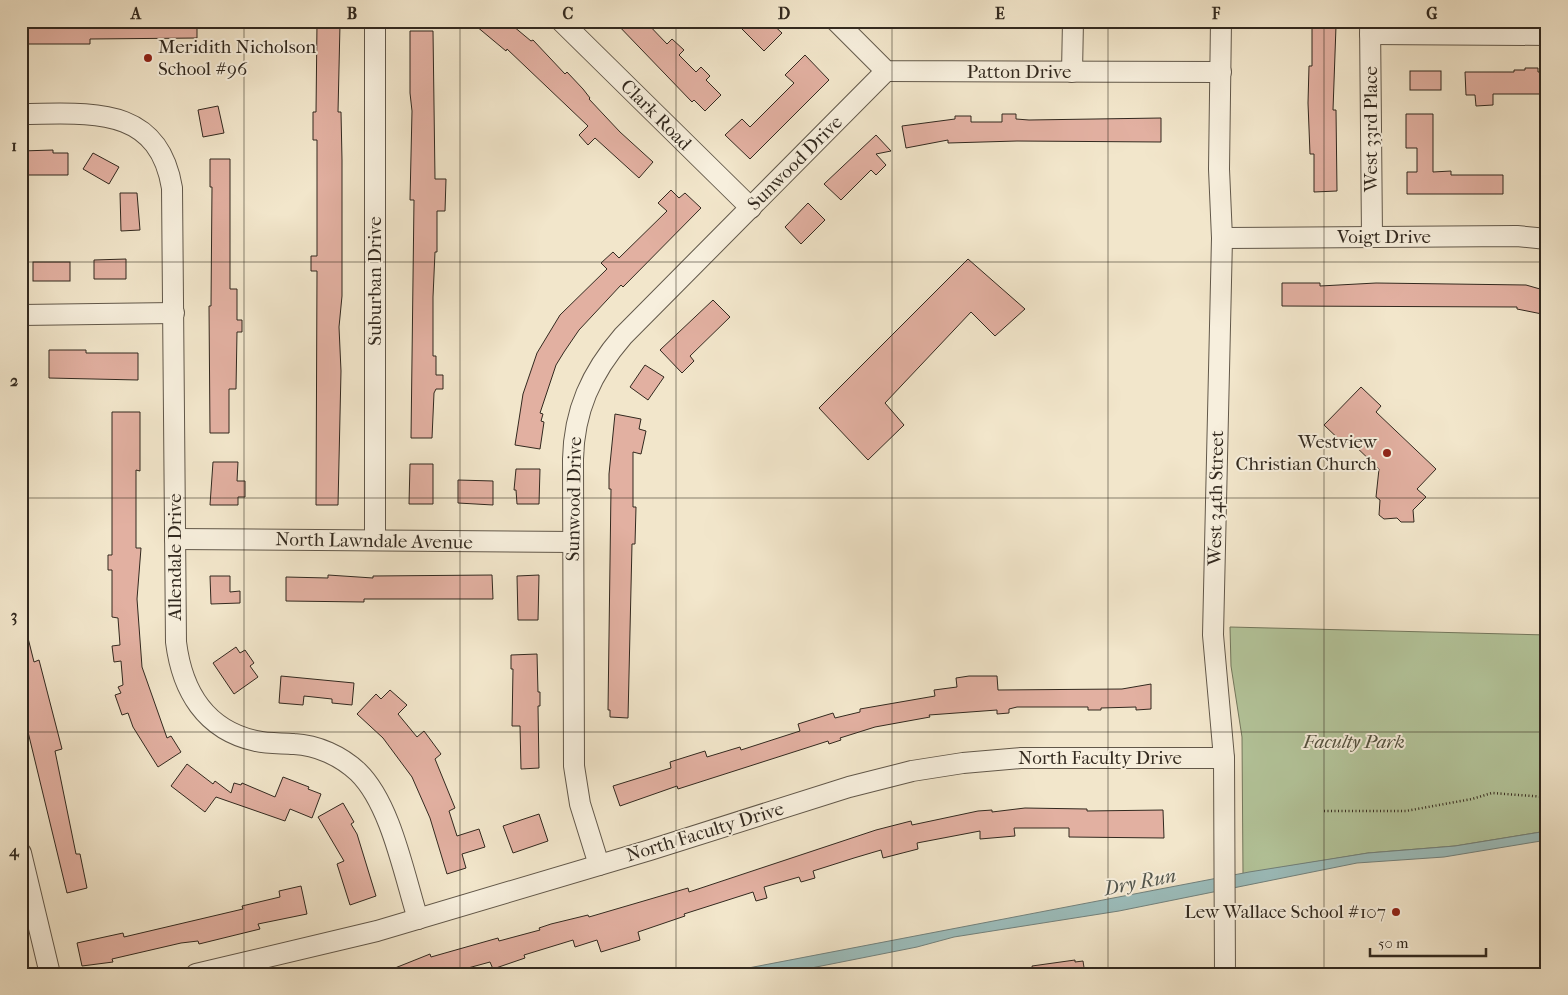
<svg xmlns="http://www.w3.org/2000/svg" width="1568" height="995" font-family="'IM FELL French Canon',serif">
  <style>
    .green { fill: #b4c69c; stroke: #73785e }
    .water { fill: #9cbebd; stroke: #72827e }
    .building { fill: #e2b0a1; stroke: #32291f }
    .lines { fill: none; stroke-linecap: round; stroke-linejoin: round }
    .minor-casing { stroke: #62584a; stroke-width: 22 }
    .path { stroke: #32291f; stroke-width: 2.5; stroke-dasharray: 1 2.5; stroke-linecap: butt }
    .minor { stroke: #f7efdd; stroke-width: 20 }
    .grid { fill: none; stroke: #32291f; stroke-width: 1; stroke-opacity: 0.55 }
    .poi-dot { fill: #8f2418; stroke: #f7efdd; stroke-width: 2 }
    .labels { text-anchor: middle; dominant-baseline: central; stroke-width: 4; stroke-linejoin: round; paint-order: stroke }
    .poi-label { font-size: 19px; fill: #32291f; stroke: #f7efdd; text-anchor: end }
    .street-label { font-size: 19px; fill: #32291f; stroke: #f7efdd }
    .park-label { font-size: 19px; font-style: italic; fill: #52503e; stroke: #f7efdd }
    .water-label { font-size: 20px; font-style: italic; fill: #52564e; stroke: #f7efdd }
    .neatline { fill: none; stroke: #32291f; stroke-width: 2 }
    .grid-label { font-size: 16px; text-anchor: middle; font-weight: bold; fill: #32291f }
  </style>
  <rect width="100%" height="100%" fill="#f2e6cb"/>
  <filter id="stains"><feTurbulence type="fractalNoise" baseFrequency=".004" numOctaves="4"/><feColorMatrix values="0 0 0 0 .2 0 0 0 0 .09 0 0 0 0 .02 0 0 0 .5 -.17"/></filter>
  <radialGradient id="worn" r=".72"><stop offset=".6" stop-color="#630" stop-opacity="0"/><stop offset="1" stop-color="#630" stop-opacity=".3"/></radialGradient>
  <path class="green" d="M1230,627L1547,635V831L1455,846L1368,853L1243,874L1242,737L1231,666Z"/>
  <path class="water" d="M1547,831V840L1444,857L1357,863L1119,911L954,937L917,947L781,974H717L1249,872L1368,853L1455,846Z"/>
  <g class="building">
    <path d="M21,21H197V38L90,39V44H21Z"/>
    <path d="M470,21H507L531,41L533,40L565,74L567,72L583,89L590,98L589,99L620,132L653,162L639,178L595,138L588,145L579,135L588,126L507,49L506,51Z"/>
    <path d="M614,21H645L667,44L672,39L684,50L679,55L696,72L701,67L710,76L706,80L721,95L705,111L694,100L692,102Z"/>
    <path d="M748,21H769L782,33L764,51L741,28Z"/>
    <path d="M317,23L340,24L338,112H341L342,160V296L339,327L341,371L338,505H316L317,271H311V256H317V140H313V112H316Z"/>
    <path d="M1312,26H1336L1333,110H1336L1337,191L1314,192V154H1310L1308,103L1309,66H1312Z"/>
    <path d="M410,31H433L435,179H446L445,211H437V252H435L433,297V356H436V375H443V389H436L434,393L432,438H411L414,200H410L412,111L410,93Z"/>
    <path d="M805,55L829,80L750,159L725,135L742,119L750,127L794,83L785,75Z"/>
    <path d="M1525,68H1538V72H1547V94H1493V105L1476,106L1475,95H1466L1465,72H1514V70H1525Z"/>
    <rect x="1410" y="71" width="31" height="19"/>
    <path d="M218,106L224,133L203,137L198,110Z"/>
    <path d="M1002,114H1016V119L1029,120L1161,118V142L1017,141L948,143V140L906,148L902,126L955,119V116H971V122H1002Z"/>
    <path d="M1406,114H1433V172L1451,171V175H1503V194H1407V172H1417V148H1406Z"/>
    <path d="M876,135L891,151L876,154L886,165L876,175L871,170L841,200L824,184Z"/>
    <path d="M53,150V153H68V175H21V151Z"/>
    <path d="M93,153L119,167L109,184L83,169Z"/>
    <path d="M210,159H230V289H237V320H242V332H237L236,389H229V433H210L209,306H211L212,187H210Z"/>
    <path d="M671,190L679,198L685,193L701,208L623,287L621,285L579,330L564,352L556,365L540,413L543,414L541,421L544,422L540,449L515,445L523,394L537,353L560,315L607,269L601,263L613,252L619,258L667,211L658,203Z"/>
    <path d="M120,193H137L140,230L121,231Z"/>
    <path d="M808,203L825,220L801,244L785,227Z"/>
    <path d="M126,259V279H94V260Z"/>
    <path d="M968,259L1025,309L995,336L971,312L885,403L904,425L868,460L819,408Z"/>
    <rect x="33" y="262" width="37" height="19"/>
    <path d="M1282,283H1320V286L1376,283L1526,285L1547,291V315L1517,309V307L1282,306Z"/>
    <path d="M713,300L730,317L690,356L694,361L682,373L660,350Z"/>
    <path d="M49,350H86V353H138V380L49,378Z"/>
    <path d="M645,365L664,377L648,400L630,387Z"/>
    <path d="M1361,387L1381,406L1376,412L1436,469L1417,489L1426,497L1413,510L1414,522H1401L1397,518L1384,519L1379,515L1380,500L1376,497L1379,469L1349,440L1345,445L1324,425Z"/>
    <path d="M112,412H140V471L136,470V548H141L137,599L142,667L167,738L171,736L181,752L158,767L133,727L128,713L122,715L115,695L121,693L118,687L123,685L121,661L114,662L112,646L120,645L118,618L112,617V570H108V555H112Z"/>
    <path d="M615,414L641,419L639,429L646,431L641,454L633,452V507H636L635,544H632L628,718L610,717V710H608L611,489H609V474Z"/>
    <path d="M213,462H238L237,481H245V497H238V505H210Z"/>
    <path d="M410,464H433V504H409Z"/>
    <path d="M516,469H540L539,504H517L516,490H514Z"/>
    <path d="M458,480L493,481V505L458,503Z"/>
    <path d="M328,575L373,578V576L492,575L493,599H364V602L286,601V577L328,578Z"/>
    <path d="M539,575L538,620H518L517,576Z"/>
    <path d="M210,576H230V592L240,591V603L211,604Z"/>
    <path d="M26,630L34,662L39,660L62,749L55,751L76,854H80L87,888L67,893L21,703V631Z"/>
    <path d="M236,647L240,653L245,650L254,663L250,666L258,677L234,694L213,663Z"/>
    <path d="M537,654L538,692H540V706H538L539,768L521,769L520,726H512L513,669H511V655Z"/>
    <path d="M281,676L354,683L352,705L332,703V699L304,696L303,705L279,703Z"/>
    <path d="M969,676H997L998,690L1122,689L1151,684V709L1136,710V707L1101,708V710H1088V707H1017L1009,709V713L997,714V710L929,715L930,717L875,727L840,738L841,740L829,744L828,741L678,789L677,786L620,806L613,786L671,768L670,762L705,751L707,757L740,747L741,750L800,731L798,724L833,713L835,718L860,712V709L935,696L934,690L957,687L956,678Z"/>
    <path d="M390,690L407,705L398,714L417,737L424,731L441,754L435,759L455,808L449,811L457,836L479,829L485,847L462,854L466,868L447,874L430,818L412,777L383,738L357,714L376,694L381,699Z"/>
    <path d="M187,764L213,784L215,781L231,793L234,783L241,785L242,783L275,797L283,777L309,787L308,789L321,794L312,818L290,809L285,821L216,797L205,812L171,786Z"/>
    <path d="M343,803L354,822L351,824L357,834L376,896L350,905L337,864L344,861L318,817Z"/>
    <path d="M1025,808L1087,809V811L1163,810L1164,838L1069,837V828H1014L1015,836L980,839V831L917,843L918,849L883,858L881,850L854,858L813,871L815,878L801,882L799,877L764,887L767,898L756,901L753,892L684,914L685,916L638,932L640,940L601,952L597,940L575,947L573,940L524,955L525,958L493,969L490,962L446,974H380L430,954L431,957L498,938L499,941L540,930L539,928L551,924L588,915L589,917L688,888L689,892L876,830L911,821L912,825L978,811L992,810V812Z"/>
    <path d="M539,814L548,841L513,853L503,826Z"/>
    <path d="M301,886L307,914L258,924L260,929L199,944L198,941L181,943L112,959L113,962L82,966L77,943L123,933L124,937L243,909L242,906L280,897L279,891Z"/>
    <path d="M1075,960V962L1083,961L1085,974H1033L1032,966Z"/>
  </g>
  <g class="lines">
    <g class="minor-casing">
      <g id="minor">
        <path d="M561,21L751,208"/>
        <path d="M836,21L886,71L1221,72"/>
        <path d="M1221,21L1219,169L1222,238L1213,635L1224,758L1225,974"/>
        <path d="M1370,21L1372,237"/>
        <path d="M1370,34L1547,35"/>
        <path d="M1072,72L1073,21"/>
        <path d="M21,114C87,114 158,103 172,188L176,642C182,690 205,730 256,741C268,744 281,743 294,744C317,745 341,756 358,772C391,804 404,875 418,919"/>
        <path d="M1222,238L1517,236L1547,239"/>
        <path d="M21,315L174,313"/>
        <path d="M175,539L573,542"/>
        <path d="M375,540V21"/>
        <path d="M21,853L50,974"/>
        <path d="M599,865L580,804L574,766L573,459C574,411 591,373 623,336L886,71"/>
        <path d="M196,974L377,931L650,850L849,787L912,771L963,763L1021,758H1224"/>
      </g>
    </g>
    <path class="path" d="M1324,811H1406L1472,799L1492,793L1547,797"/>
    <use href="#minor" class="minor"/>
  </g>
  <path class="grid" d="M244,21V974M460,21V974M676,21V974M892,21V974M1108,21V974M1324,21V974M21,262H1547M21,498H1547M21,732H1547"/>
  <g class="poi-dot">
    <circle cx="148" cy="58" r="5"/>
    <circle cx="1387" cy="453" r="5"/>
    <circle cx="1396" cy="912" r="5"/>
  </g>
  <g class="labels">
    <g class="poi-label">
      <text x="158" y="47" text-anchor="start">Meridith Nicholson<tspan x="158" dy="22">School #96</tspan></text>
      <text x="1377" y="442">Westview<tspan x="1377" dy="22">Christian Church</tspan></text>
      <text x="1386" y="912">Lew Wallace School #107</text>
    </g>
    <g class="street-label">
      <text x="1019" y="72">Patton Drive</text>
      <text transform="translate(656 115) rotate(45)">Clark Road</text>
      <text transform="translate(1371 129) rotate(-90)">West 33rd Place</text>
      <text transform="translate(795 163) rotate(-45)">Sunwood Drive</text>
      <text x="1384" y="237">Voigt Drive</text>
      <text transform="translate(375 281) rotate(-90)">Suburban Drive</text>
      <text transform="translate(1216 498) rotate(-89)">West 34th Street</text>
      <text transform="translate(574 499) rotate(-89)">Sunwood Drive</text>
      <text transform="translate(374 541) rotate(1)">North Lawndale Avenue</text>
      <text transform="translate(175 557) rotate(-90)">Allendale Drive</text>
      <text x="1100" y="758">North Faculty Drive</text>
      <text transform="translate(705 832) rotate(-17)">North Faculty Drive</text>
    </g>
    <g class="park-label">
      <text x="1354" y="742">Faculty Park</text>
    </g>
    <g class="water-label">
      <text transform="translate(1140 882) rotate(-11)">Dry Run</text>
    </g>
  </g>
  <rect width="1568" height="995" fill="none" stroke="#f2e6cb" stroke-width="55"/>
  <path d="M1370 948v8h116v-8" fill="none" stroke="#32291f" stroke-width="2.5"/>
  <text x="1378" y="948" font-size="15" fill="#32291f" stroke="#f7efdd" stroke-width="4" paint-order="stroke">50 m</text>
  <rect x="28" y="28" width="1512" height="940" class="neatline"/>
  <g class="grid-label">
    <text x="136" y="19">A</text>
    <text x="352" y="19">B</text>
    <text x="568" y="19">C</text>
    <text x="784" y="19">D</text>
    <text x="1000" y="19">E</text>
    <text x="1216" y="19">F</text>
    <text x="1432" y="19">G</text>
    <text x="14" y="151">1</text>
    <text x="14" y="386">2</text>
    <text x="14" y="621">3</text>
    <text x="14" y="856">4</text>
  </g>
  <rect width="100%" height="100%" filter="url(#stains)"/>
  <rect width="100%" height="100%" fill="url(#worn)"/>
</svg>
